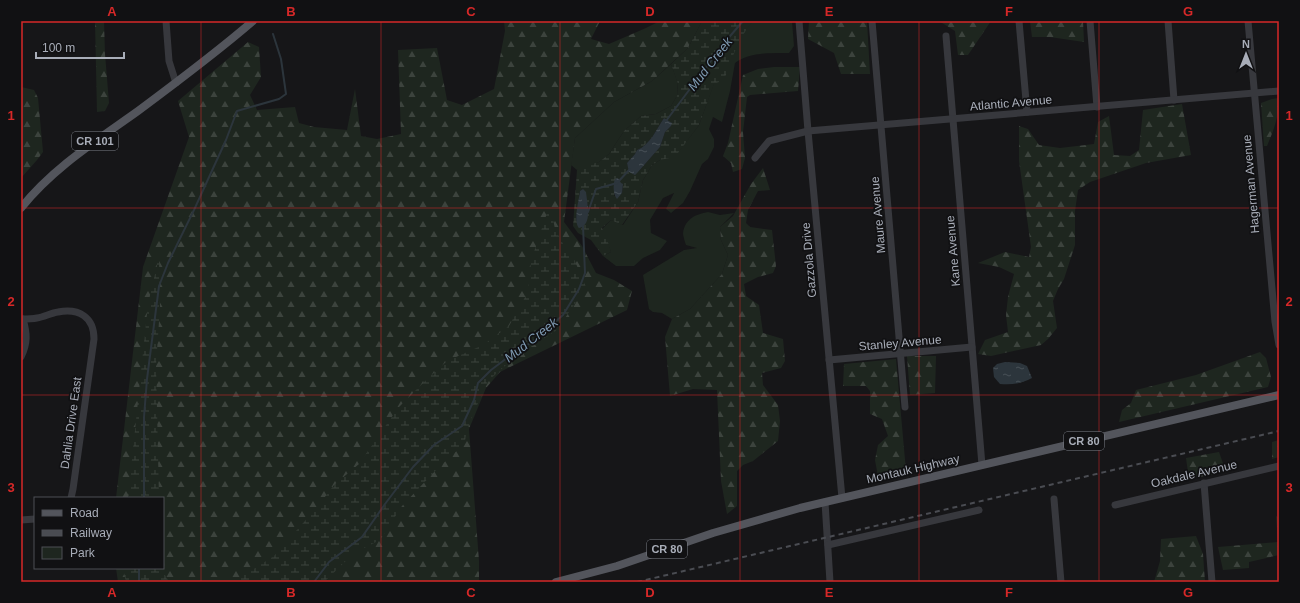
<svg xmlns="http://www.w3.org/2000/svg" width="1300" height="603" font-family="Helvetica,sans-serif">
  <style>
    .green { fill: #1e261f }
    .forest { fill: url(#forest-firs) }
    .wetland { fill: url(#wetland-marsh); fill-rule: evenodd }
    .water { fill: url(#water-ripples) }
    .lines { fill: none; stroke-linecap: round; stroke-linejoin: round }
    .stream { stroke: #2c353c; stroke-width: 2 }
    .minor { stroke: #37383d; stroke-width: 7 }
    .major { stroke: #53555c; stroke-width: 8 }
    .rail { stroke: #4a4c52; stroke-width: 2; stroke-dasharray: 5 4; stroke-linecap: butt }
    .grid { fill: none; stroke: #d62828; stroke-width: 1; stroke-opacity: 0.55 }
    .labels { text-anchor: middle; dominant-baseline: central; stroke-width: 3.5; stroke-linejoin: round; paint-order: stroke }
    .shield { fill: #111113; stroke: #7b7e86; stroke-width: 1 }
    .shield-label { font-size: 11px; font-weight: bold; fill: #a8adb8 }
    .street-label { font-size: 12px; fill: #a8adb8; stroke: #111113 }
    .water-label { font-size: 13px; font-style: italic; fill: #7f9bb3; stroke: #111113 }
    .neatline { fill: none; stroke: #d62828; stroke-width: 1.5 }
    .grid-label { font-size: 13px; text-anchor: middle; font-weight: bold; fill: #d62828 }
  </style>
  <defs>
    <pattern id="forest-firs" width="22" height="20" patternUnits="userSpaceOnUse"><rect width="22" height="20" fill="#1e261f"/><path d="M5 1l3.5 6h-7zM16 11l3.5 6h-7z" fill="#3c433d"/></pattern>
    <pattern id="wetland-marsh" width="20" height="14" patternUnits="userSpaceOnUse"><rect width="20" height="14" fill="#1e261f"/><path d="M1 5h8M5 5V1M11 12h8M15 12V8" fill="none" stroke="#3c433d"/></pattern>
    <pattern id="water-ripples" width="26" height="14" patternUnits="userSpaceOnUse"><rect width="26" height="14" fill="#2c353c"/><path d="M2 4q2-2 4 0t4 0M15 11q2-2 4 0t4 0" fill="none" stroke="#485056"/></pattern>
  </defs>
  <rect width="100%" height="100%" fill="#161618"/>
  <g class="green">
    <path d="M753,21H792L794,46L789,53C771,53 750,52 735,63L730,91L722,122L713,117L709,129L714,139V147L708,159L702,164L690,191L683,203L671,213L666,209L674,193L663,198L650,220L651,233L667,241L660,250L643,258L634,266H616L603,256L611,252L602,229L611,220L623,225L638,202L643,180L652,165L660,160L675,156L699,125L714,83L733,54L744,31Z"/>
    <path d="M671,64L678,83L677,96L671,106L656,114L641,116L624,131L609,154L599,162L577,170L571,165L575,138L614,102L652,81Z"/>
    <path d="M708,212L720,215L734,213L720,227L721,240L728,255L722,274L690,309L672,319L662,313L653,312L649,309L643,275L684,250L697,248L686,245C685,242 683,236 683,233C685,219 696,214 708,212Z"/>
  </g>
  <g class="forest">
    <path d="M95,21H104L105,54L109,103L105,111L97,112Z"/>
    <path d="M504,21H600L591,39L609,44L646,28L660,21H702L688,48L652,81L614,102L575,138L564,222L582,246L596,273L614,280L632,291L627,310L500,372L486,388L469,429L479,561V582H118L116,568H163V498H116L143,267L189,137L178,101L248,42L259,47L261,77L250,95L257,110L295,107L299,123L314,127L347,130L355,89L361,136L377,139L401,134L398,50L437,48L447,100L462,105L494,89L505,31Z"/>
    <path d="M809,21H867L870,74H841L834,53L808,39Z"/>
    <path d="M939,21H991L968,55H958L955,31Z"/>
    <path d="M1030,21H1083L1084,42L1050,37H1032Z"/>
    <path d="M774,67H800L798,91L750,95L747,97L743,132L745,158L742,169L733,172L731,163L723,156L728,143L743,75L758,69Z"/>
    <path d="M21,87L34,90L38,98L43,152L37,160L21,178Z"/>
    <path d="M1279,98C1279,117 1274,129 1267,146H1264L1261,103L1272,99Z"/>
    <path d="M1182,104L1191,155L1146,163L1090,182L1078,190L1075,211V245L1064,279L1058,289L1053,301L1057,328L1048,339L1041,345L991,356L978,354L985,340L1008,332L1006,315L1008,297L1014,274L999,267L978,263L1005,252L1029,257L1031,247L1019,161V126L1028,129L1039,145L1060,148L1094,144L1098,122L1109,116L1114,155L1130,156L1139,150L1143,110Z"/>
    <path d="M763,168L770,190L758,191L748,210L746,223L750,227L772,230L776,266L773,273L758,277L744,284L746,296L759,305L763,333L783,339L785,361L781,368L762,373L763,385L778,405L780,421L778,441L753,461L743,465L737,471V506L727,514L721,481L717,390L693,389L670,396L665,337L672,319L690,309L722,274L728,255L721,240L720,227L733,216L751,184Z"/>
    <path d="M1260,352L1266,358L1271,377L1268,387L1119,422L1122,410L1131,403L1136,390L1196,375Z"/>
    <path d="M907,356H936L935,393L910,395Z"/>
    <path d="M896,359L906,471L889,477L878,476L875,460L878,445L888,436L882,419L870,414V391L866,386H843L844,364Z"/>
    <path d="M1279,440V457L1272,459V442Z"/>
    <path d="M1219,452L1226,472L1189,479L1186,458Z"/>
    <path d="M1276,516L1279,518V555L1249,562V568L1223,570L1218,547L1278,542Z"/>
    <path d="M1196,536L1203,554L1205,582H1154L1160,561L1161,539Z"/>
  </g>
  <g class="wetland">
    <path d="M702,21H753C738,38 732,59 724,80L714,84L699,125L675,157L660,160L652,165L643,180L638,202L622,225L611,220L602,228L607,239L611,252L603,256L591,240L578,233L573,226L577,170L581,167L599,162L609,154L624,131L641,116L656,114L671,106L677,96L678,84L671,64L688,48ZM664,118L670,122L671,126L665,132L660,147L638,172H630L627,163L635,154L637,150C650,145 656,130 664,118ZM618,178L621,184L623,185L622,193L614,196ZM583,189L588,206L576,219L580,191Z"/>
    <path d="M550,204L555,229L568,253L574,259L586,287L557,330L515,357L488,381L470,421L464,444L437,469L402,506L380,540L354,553L324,582H233L274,556L318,506L334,485L359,464L398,408L423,383L447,361L483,345L509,326L528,292L531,261Z"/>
    <path d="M159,257L160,307L156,365L159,498H128L148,304Z"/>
    <path d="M163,548L165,575L169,582H126L123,568H163Z"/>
  </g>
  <g class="water">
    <path d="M664,118L672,123L671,126L665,132L660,147L638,172L635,175L629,172L627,163L635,154L637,150C650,145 656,130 664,118Z"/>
    <path d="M618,178L621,183L623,184L622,193L617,199C613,194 613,184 615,179Z"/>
    <path d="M583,189L586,192C587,203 593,225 579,228C573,221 579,200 580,191Z"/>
    <path d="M1005,362L1020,363L1027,366L1032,378C1021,384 1011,385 1000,384L994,377L993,368L997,364Z"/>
  </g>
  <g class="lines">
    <g class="stream">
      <path d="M666,121L725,42L743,21"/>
      <path d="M588,212L596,189L617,183L630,169"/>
      <path d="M144,498V417L147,379L159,286L168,263L194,210L226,140L237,111L279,99L286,94L281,59L273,34"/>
      <path d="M139,582V568"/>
      <path d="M314,582L329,562L362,537L385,504L413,467L434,445L462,426L474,400L478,383L491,370L511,355L532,342L563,315L579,289L585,273L583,226"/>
    </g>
    <g class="minor">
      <path d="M166,21L169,61L176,83"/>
      <path d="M799,21L808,131L842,498"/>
      <path d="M872,21L905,407"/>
      <path d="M1019,21L1027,112"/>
      <path d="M1090,21L1097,107"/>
      <path d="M1168,21L1174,100"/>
      <path d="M1248,21L1275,322L1279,345"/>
      <path d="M946,36L982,465"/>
      <path d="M755,158L769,141L808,131L1279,91"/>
      <path d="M21,319C26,319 32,319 37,318C44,317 51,313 58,312C79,308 94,317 94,339L73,489L71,498"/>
      <path d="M21,357C28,343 27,333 23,319"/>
      <path d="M829,360L972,347"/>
      <path d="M1204,483L1212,582"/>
      <path d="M1054,499L1061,582"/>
      <path d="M825,502L830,582"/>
      <path d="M1115,505L1279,466"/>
      <path d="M21,520L35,519"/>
      <path d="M828,545L979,510"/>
    </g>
    <g class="major">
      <path d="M21,208C53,168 96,141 138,111C177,82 216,53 253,21"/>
      <path d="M556,582L617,566L713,533L800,508L1279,395"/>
    </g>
    <path class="rail" d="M637,582L1279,431"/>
  </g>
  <path class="grid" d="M201,21V582M381,21V582M560,21V582M740,21V582M919,21V582M1099,21V582M21,208H1279M21,395H1279"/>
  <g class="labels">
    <g class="shield">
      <rect x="72" y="132" width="46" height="18" rx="3"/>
      <rect x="1064" y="432" width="40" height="18" rx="3"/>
      <rect x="647" y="540" width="40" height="18" rx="3"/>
    </g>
    <g class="shield-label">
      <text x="95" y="141">CR 101</text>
      <text x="1084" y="441">CR 80</text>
      <text x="667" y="549">CR 80</text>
    </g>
    <g class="street-label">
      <text transform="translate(1011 103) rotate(-5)">Atlantic Avenue</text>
      <text transform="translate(1251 184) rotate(-95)">Hagerman Avenue</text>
      <text transform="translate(878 215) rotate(-95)">Maure Avenue</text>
      <text transform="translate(953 251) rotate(-95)">Kane Avenue</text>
      <text transform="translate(809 260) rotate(-95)">Gazzola Drive</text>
      <text transform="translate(900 343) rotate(-5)">Stanley Avenue</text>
      <text transform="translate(71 423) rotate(-82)">Dahlia Drive East</text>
      <text transform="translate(913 469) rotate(-13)">Montauk Highway</text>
      <text transform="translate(1194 474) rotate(-13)">Oakdale Avenue</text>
    </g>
    <g class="water-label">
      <text transform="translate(710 64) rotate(-52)">Mud Creek</text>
      <text transform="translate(531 340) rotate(-38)">Mud Creek</text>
    </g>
  </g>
  <rect width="1300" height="603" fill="none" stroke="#111113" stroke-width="44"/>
  <rect x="34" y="497" width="130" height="72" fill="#111113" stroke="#4d4f55"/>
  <rect x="42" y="510" width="20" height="6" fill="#53555c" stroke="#4d4f55"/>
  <text x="70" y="517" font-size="12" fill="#a8adb8">Road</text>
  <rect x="42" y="530" width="20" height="6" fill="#4a4c52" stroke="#4d4f55"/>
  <text x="70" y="537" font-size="12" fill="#a8adb8">Railway</text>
  <rect x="42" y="547" width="20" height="12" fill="#1e261f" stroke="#4d4f55"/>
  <text x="70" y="557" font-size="12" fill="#a8adb8">Park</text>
  <g transform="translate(1246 54)" stroke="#111113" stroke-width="3" paint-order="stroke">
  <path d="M0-3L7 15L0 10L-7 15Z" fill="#a8adb8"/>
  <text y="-6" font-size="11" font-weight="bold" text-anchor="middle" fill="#a8adb8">N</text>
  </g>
  <path d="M36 52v6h88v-6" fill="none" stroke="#a8adb8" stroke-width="2"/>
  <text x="42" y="52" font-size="12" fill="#a8adb8" stroke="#111113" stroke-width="3" paint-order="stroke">100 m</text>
  <rect x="22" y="22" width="1256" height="559" class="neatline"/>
  <g class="grid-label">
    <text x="112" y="16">A</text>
    <text x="291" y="16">B</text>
    <text x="471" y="16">C</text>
    <text x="650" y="16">D</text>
    <text x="829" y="16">E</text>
    <text x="1009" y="16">F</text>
    <text x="1188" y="16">G</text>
    <text x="11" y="120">1</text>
    <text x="1289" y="120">1</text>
    <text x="11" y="306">2</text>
    <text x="1289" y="306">2</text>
    <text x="11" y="492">3</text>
    <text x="1289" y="492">3</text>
    <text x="112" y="597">A</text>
    <text x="291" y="597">B</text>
    <text x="471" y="597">C</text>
    <text x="650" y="597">D</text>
    <text x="829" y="597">E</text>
    <text x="1009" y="597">F</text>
    <text x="1188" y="597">G</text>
  </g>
</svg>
